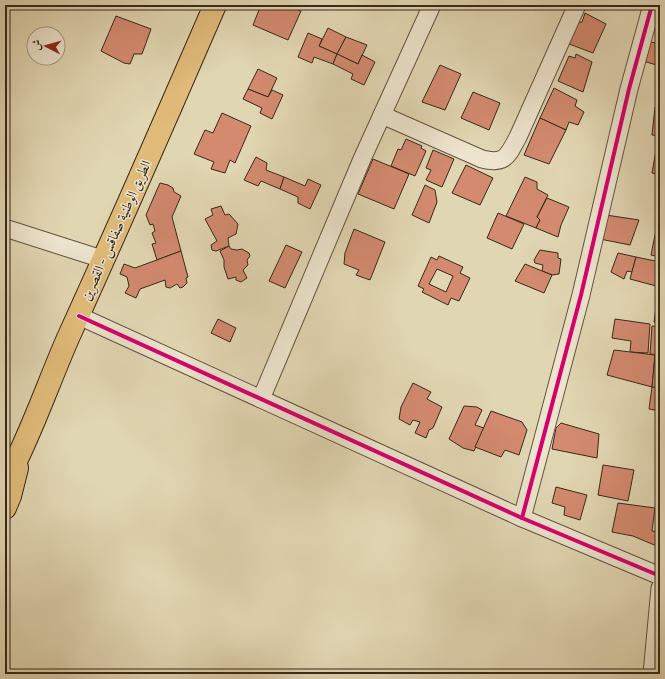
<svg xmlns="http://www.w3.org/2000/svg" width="665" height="679" font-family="Vollkorn,Amiri,serif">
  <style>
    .building { fill: #d38a6f; stroke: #382819; fill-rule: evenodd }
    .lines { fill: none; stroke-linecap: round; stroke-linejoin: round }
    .minor-casing { stroke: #62543f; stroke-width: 19 }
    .primary-casing { stroke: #382819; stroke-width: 24 }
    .minor { stroke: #ece4cd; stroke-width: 17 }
    .primary { stroke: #e0bb79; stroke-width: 22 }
    .cycleway-casing { stroke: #ece4cd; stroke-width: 6 }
    .cycleway { stroke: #d6006c; stroke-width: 4 }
    .labels { text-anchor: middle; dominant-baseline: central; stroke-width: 3; stroke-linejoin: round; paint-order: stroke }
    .street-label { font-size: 14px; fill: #382819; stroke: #ece4cd }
  </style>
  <rect width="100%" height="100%" fill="#e1d6b2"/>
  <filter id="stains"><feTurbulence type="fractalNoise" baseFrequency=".005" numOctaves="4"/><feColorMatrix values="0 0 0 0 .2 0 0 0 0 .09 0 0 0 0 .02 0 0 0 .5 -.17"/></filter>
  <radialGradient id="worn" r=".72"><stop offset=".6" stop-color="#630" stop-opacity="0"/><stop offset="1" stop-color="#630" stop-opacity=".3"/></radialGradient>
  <g class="building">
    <path d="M261,5H286L301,11L288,40L253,25Z"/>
    <path d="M525,5H538L536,10Z"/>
    <path d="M585,13L606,24L593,53L564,42L573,23L582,22Z"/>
    <path d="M116,16L151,29L142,54H134L130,64L124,63L101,51Z"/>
    <path d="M328,28L346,37L337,54L319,46Z"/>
    <path d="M308,33L322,39L319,46L337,54L333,64L314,57L312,63L298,57Z"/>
    <path d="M346,37L367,45L358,64L337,54Z"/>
    <path d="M647,41L660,44V66L643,61Z"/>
    <path d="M337,54L358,64L362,55L375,62L364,85L351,79L353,74L333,64Z"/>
    <path d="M576,54L592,62L583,92L558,81L569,56L575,58Z"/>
    <path d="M440,65L461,74L445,110L422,102Z"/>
    <path d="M258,69L277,78L268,97L248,89Z"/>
    <path d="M554,88L577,100L575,106L584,112L578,125L569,122L566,130L540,118Z"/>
    <path d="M248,89L268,97L272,90L283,95L272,119L260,113L262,108L243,99Z"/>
    <path d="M473,92L500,103L489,130L461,118Z"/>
    <path d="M655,107H660V136L652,135Z"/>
    <path d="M222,113L251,126L235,163L230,160L225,173L211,169L214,162L194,154L205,130L213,133Z"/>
    <path d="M540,118L566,130L549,164L524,155Z"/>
    <path d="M406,139L422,146L421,148L426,151L415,176L391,166L398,149L401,150Z"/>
    <path d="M657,144H660V175L652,173Z"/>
    <path d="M433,150L454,159L442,187L426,180L431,170L426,168Z"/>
    <path d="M256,157L267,163L266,170L284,177L280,189L261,181L258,186L244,180Z"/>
    <path d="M373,159L409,174L394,209L358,194Z"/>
    <path d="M466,165L493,178L480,205L452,193Z"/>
    <path d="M284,177L305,186L308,179L321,185L310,209L298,203V197L280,189Z"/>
    <path d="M525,177L537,182V189L548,195L537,217L540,220L536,228L506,216Z"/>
    <path d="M160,183L168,185L173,188L174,192L181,196L172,217L181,251L157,260L152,244L156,243L152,233L155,231L153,224L150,225L146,215Z"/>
    <path d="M425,185L435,190L437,202L429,223L412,215Z"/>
    <path d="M547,198L569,207L561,225L558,237L536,228L540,220L537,217Z"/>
    <path d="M221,206L225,215L229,214L238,224L236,234L228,238L229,246L216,251L212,250L211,245L217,241L205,219L213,215L211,209Z"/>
    <path d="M498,213L524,224L512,249L487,238Z"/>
    <path d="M606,215L639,220L630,245L600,239Z"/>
    <path d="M354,229L385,242L370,280L356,275L359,270L344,264L345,253Z"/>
    <path d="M656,230H660V257L651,255Z"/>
    <path d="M286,245L302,252L285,288L269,281Z"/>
    <path d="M229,246L231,249L237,250L242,249L249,253L250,256L247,260L248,265L243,270L247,278L241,282L236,280V277L228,279L224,267V260L220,251Z"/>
    <path d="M540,250L558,253V258L561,259L559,274L552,275L542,271L543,265L535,263L534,260Z"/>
    <path d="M181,251L188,277L186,278L187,283L183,287L180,288L177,284L170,288L166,287L165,280L140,289L136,298L125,293L129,286L127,277L120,274L124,264L135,268Z"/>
    <path d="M618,253L636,257L632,272L627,271L624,279L611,272Z"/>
    <path d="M439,256L463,267L460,273L470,278L459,301L451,298L448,305L422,292L424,289L418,286L431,257L437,260ZM437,269L453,276L446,292L429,284Z"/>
    <path d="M636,257L660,262V287L630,279Z"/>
    <path d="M525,264L552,275L544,293L515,281Z"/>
    <path d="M660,292V323L654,322L658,294Z"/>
    <path d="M218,319L236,328L230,342L211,333Z"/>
    <path d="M615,319L650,324L648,353L630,352L631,341L612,338Z"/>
    <path d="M652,326L660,327V355L650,354Z"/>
    <path d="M614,350L655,355L652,387L607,375Z"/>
    <path d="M655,355H660V388L652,387Z"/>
    <path d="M413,383L431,392L427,399L442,407L433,428L429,430L426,438L415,433L420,422L413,420L410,425L399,419L401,407Z"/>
    <path d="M652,387L660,388V411L649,409Z"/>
    <path d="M464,406L477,407L482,410L475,425L484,428L474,451L463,448L449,439Z"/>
    <path d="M491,411L522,422L527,430L519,455L505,450L501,457L475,447Z"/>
    <path d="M561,423L599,434L597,458L552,449L556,428Z"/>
    <path d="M603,465L634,470L628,501L598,495Z"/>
    <path d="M556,487L587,495L580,520L564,515L565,507L552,503Z"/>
    <path d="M618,503L655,508L652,531L660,532L659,547L633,536L612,532Z"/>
  </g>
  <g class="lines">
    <g class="minor-casing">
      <g id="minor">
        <path d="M382,115L482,159C506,165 508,155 518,137L577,5"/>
        <path d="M5,228L105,260"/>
        <path d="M79,316L522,518L660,576"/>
        <path d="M261,399L362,159L432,5"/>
        <path d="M522,518L581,295L629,89L652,5"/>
        <path d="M652,674L660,588"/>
      </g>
    </g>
    <g class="primary-casing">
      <g id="primary">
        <path d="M5,483C30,437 47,386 68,338C118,228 167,116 215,5"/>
        <path d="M5,508L10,496L17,468"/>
      </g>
    </g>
    <use href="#minor" class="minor"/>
    <use href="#primary" class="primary"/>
    <g class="cycleway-casing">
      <g id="cycleway">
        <path d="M79,316L522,518L660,576"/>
        <path d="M522,518L581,295L629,89L652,5"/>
      </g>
    </g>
    <use href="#cycleway" class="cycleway"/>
  </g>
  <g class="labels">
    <g class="street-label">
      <text transform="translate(117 231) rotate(-66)">الطريق الوطنية صفاقس - القصرين</text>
    </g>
  </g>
  <rect width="665" height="679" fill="none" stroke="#e1d6b2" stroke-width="20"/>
  <rect x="6" y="6" width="653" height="667" fill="none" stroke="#382819" stroke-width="2"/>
  <rect x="10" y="10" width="645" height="659" fill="none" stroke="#382819"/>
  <g transform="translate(46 46) rotate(276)"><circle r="19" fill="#ece4cd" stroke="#a49985"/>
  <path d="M0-3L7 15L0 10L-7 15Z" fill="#8f2418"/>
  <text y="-6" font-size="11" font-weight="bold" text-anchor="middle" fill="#382819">ش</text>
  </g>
  <rect width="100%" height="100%" filter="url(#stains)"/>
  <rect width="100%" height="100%" fill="url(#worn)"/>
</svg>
